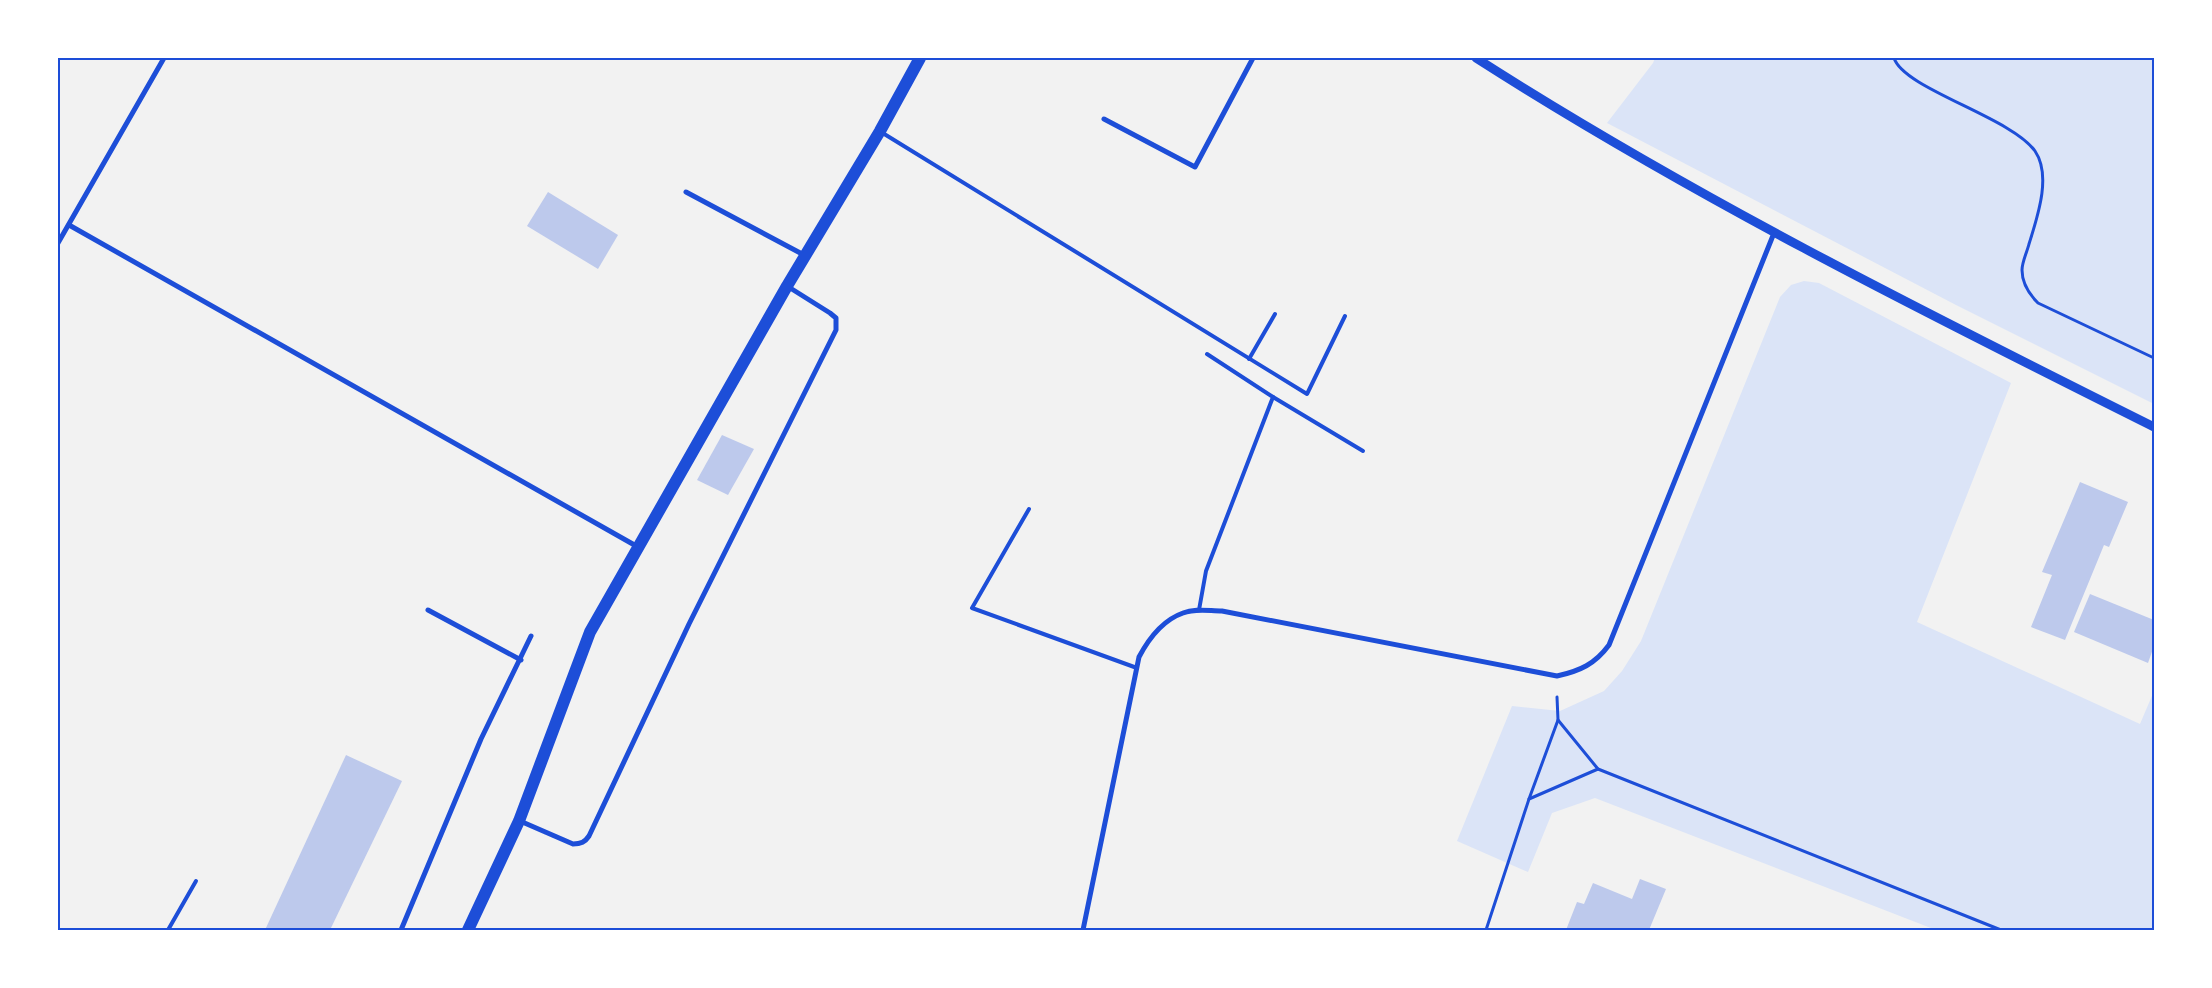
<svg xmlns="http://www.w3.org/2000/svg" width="2212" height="988" font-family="Mulish,sans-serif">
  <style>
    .green { fill: #dbe4f7 }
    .building { fill: #bdc9ec }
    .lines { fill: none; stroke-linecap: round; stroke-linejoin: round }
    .path { stroke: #1d4ed8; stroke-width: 3 }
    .service { stroke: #1d4ed8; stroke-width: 4 }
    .minor { stroke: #1d4ed8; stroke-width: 5 }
    .tertiary { stroke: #1d4ed8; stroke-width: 9 }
    .primary { stroke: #1d4ed8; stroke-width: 12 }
    .neatline { fill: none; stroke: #1d4ed8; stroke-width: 2 }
  </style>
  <rect width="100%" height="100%" fill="#f2f2f2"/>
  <g class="green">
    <path d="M1655,58H2154V404L1956,305L1607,123L1653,63Z"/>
    <path d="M1804,281L1819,283L2011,383L1917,622L2140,724L2154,691V930H1936L1595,798L1552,813L1528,872L1457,841L1512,706L1560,711L1604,691L1622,671L1641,641L1780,297L1791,285Z"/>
  </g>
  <g class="building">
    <path d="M548,192L618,235L598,269L527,226Z"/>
    <path d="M722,435L754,449L728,495L697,480Z"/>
    <path d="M2080,482L2128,502L2109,547L2104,545L2065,640L2031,627L2052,575L2042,572Z"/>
    <path d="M2090,594L2154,620V646L2148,663L2074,632Z"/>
    <path d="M346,755L402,781L330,930H265Z"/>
    <path d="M1640,879L1666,889L1649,930H1566L1577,902L1584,904L1593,883L1632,899Z"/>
  </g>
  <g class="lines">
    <g class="path">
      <path d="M1894,58C1904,89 2011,117 2035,151C2052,176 2037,218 2029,244C2027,252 2022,262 2022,270C2022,284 2029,294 2038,303L2154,358"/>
      <path d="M1557,697L1558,720L1598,769L2001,930"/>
      <path d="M1529,799L1558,720"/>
      <path d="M1486,930L1529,799L1598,769"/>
    </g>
    <g class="service">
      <path d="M881,132L1307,394L1345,316"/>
      <path d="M1249,359L1275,314"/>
      <path d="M1273,397L1363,451"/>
      <path d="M1029,509L972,608L1137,668"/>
      <path d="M1199,610L1206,571L1273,397L1207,354"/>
      <path d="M168,930L196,881"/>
    </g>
    <g class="minor">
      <path d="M1104,119L1195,167L1253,58"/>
      <path d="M686,192L804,255"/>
      <path d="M69,225L638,547"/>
      <path d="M58,243L164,58"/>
      <path d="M428,610L521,660"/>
      <path d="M520,821L573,844C581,844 585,842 589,836L689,624L836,330V318L830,313L787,286"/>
      <path d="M401,930L481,739L531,636"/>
      <path d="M1083,930L1139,657C1148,640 1163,620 1183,613C1195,608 1209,611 1222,611L1557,676C1580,671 1595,664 1609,645L1774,233"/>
    </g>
    <path class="tertiary" d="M1476,58C1693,197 1924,312 2154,427"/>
    <path class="primary" d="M468,930L519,821L590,632L787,286L880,131L920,58"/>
  </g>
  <rect width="2212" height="988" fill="none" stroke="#ffffff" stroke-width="118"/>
  <rect x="59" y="59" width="2094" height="870" class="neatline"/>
</svg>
